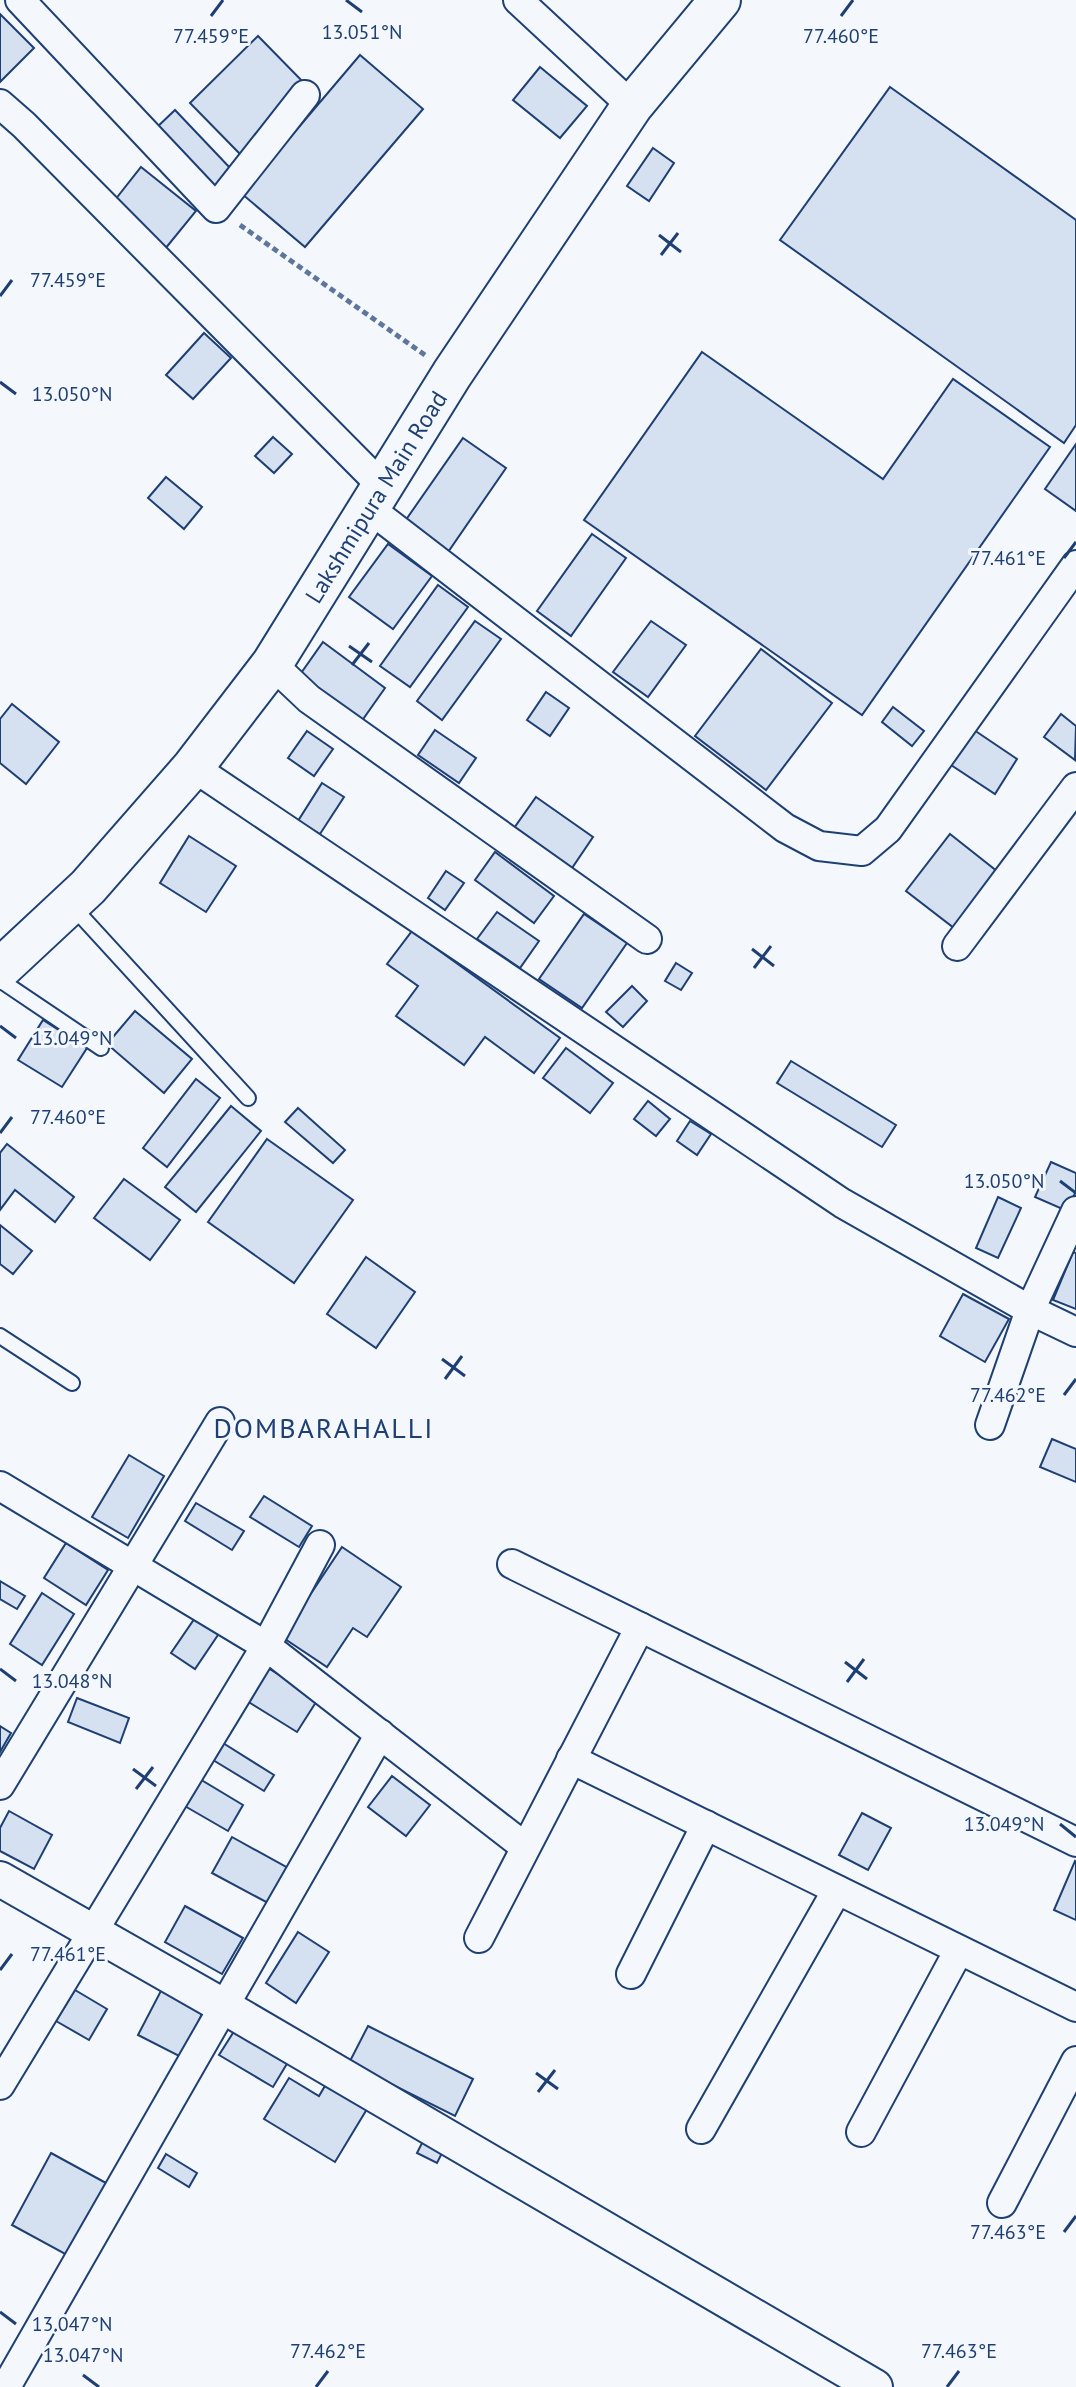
<svg xmlns="http://www.w3.org/2000/svg" width="1076" height="2387" font-family="'PT Sans',sans-serif">
  <style>
    .building { fill: #d5e0f0; stroke: #1d3f73; stroke-width: 2 }
    .lines { fill: none; stroke-linecap: round; stroke-linejoin: round }
    .service-casing { stroke: #1d3f73; stroke-width: 18 }
    .minor-casing { stroke: #1d3f73; stroke-width: 32 }
    .tertiary-casing { stroke: #1d3f73; stroke-width: 38 }
    .secondary-casing { stroke: #1d3f73; stroke-width: 44 }
    .path { stroke: #5e769c; stroke-width: 5; stroke-dasharray: 6 4; stroke-linecap: butt }
    .service { stroke: #f4f7fb; stroke-width: 14 }
    .minor { stroke: #f4f7fb; stroke-width: 28 }
    .tertiary { stroke: #f4f7fb; stroke-width: 34 }
    .secondary { stroke: #f4f7fb; stroke-width: 40 }
    .ticks { fill: none; stroke: #1d3f73; stroke-width: 3 }
    .labels { text-anchor: middle; dominant-baseline: central; stroke-width: 6; stroke-linejoin: round; paint-order: stroke }
    .street-label { font-size: 24px; fill: #1d3f73; stroke: #f4f7fb }
    .quarter-label { font-size: 28px; letter-spacing: 2px; fill: #1d3f73; stroke: #f4f7fb }
    .ticks-label { font-size: 20px; text-anchor: middle; fill: #1d3f73; stroke: #f4f7fb; stroke-width: 6; stroke-linejoin: round; paint-order: stroke }
  </style>
  <rect width="100%" height="100%" fill="#f4f7fb"/>
  <g class="building">
    <path d="M0,14L34,48L0,82Z"/>
    <path d="M258,36L308,87L240,154L190,103Z"/>
    <path d="M360,55L423,109L305,247L242,194Z"/>
    <path d="M540,67L587,106L560,138L513,100Z"/>
    <path d="M890,87L1076,220V425L1064,443L780,240Z"/>
    <path d="M175,110L232,170L211,190L154,130Z"/>
    <path d="M653,148L674,163L649,201L627,186Z"/>
    <path d="M141,167L196,211L165,249L111,205Z"/>
    <path d="M204,333L231,358L193,399L166,375Z"/>
    <path d="M702,352L883,479L953,379L1050,447L862,715L584,520Z"/>
    <path d="M273,437L292,454L274,473L255,456Z"/>
    <path d="M463,438L506,468L446,555L403,524Z"/>
    <path d="M1076,444V511L1045,489Z"/>
    <path d="M166,477L202,507L184,529L148,498Z"/>
    <path d="M592,534L626,558L571,636L537,611Z"/>
    <path d="M388,544L432,576L393,629L349,597Z"/>
    <path d="M438,585L468,607L410,687L380,666Z"/>
    <path d="M475,621L501,639L442,720L417,701Z"/>
    <path d="M651,621L686,645L648,697L613,672Z"/>
    <path d="M323,642L385,688L361,722L299,676Z"/>
    <path d="M761,649L832,703L766,790L695,736Z"/>
    <path d="M546,692L569,708L550,736L527,720Z"/>
    <path d="M12,704L59,742L26,784L0,763V719Z"/>
    <path d="M893,707L924,731L912,746L882,722Z"/>
    <path d="M1061,714L1076,726L1075,760L1044,737Z"/>
    <path d="M435,730L476,758L459,783L418,755Z"/>
    <path d="M974,730L1017,759L995,794L951,765Z"/>
    <path d="M307,731L333,749L314,776L288,758Z"/>
    <path d="M322,783L344,797L320,834L298,821Z"/>
    <path d="M536,797L593,837L570,871L512,831Z"/>
    <path d="M950,834L998,872L954,928L906,891Z"/>
    <path d="M189,836L236,866L206,912L160,883Z"/>
    <path d="M495,852L554,896L534,923L475,880Z"/>
    <path d="M446,871L464,883L445,910L428,898Z"/>
    <path d="M497,912L539,941L520,968L477,939Z"/>
    <path d="M584,914L627,943L582,1008L539,979Z"/>
    <path d="M412,931L560,1038L534,1073L485,1037L464,1065L396,1016L418,986L387,964Z"/>
    <path d="M676,963L692,973L681,990L665,981Z"/>
    <path d="M632,986L647,1001L623,1027L606,1012Z"/>
    <path d="M135,1011L192,1059L164,1093L107,1044Z"/>
    <path d="M43,1020L87,1048L62,1087L18,1060Z"/>
    <path d="M566,1048L613,1083L590,1113L543,1078Z"/>
    <path d="M791,1061L896,1125L882,1147L777,1083Z"/>
    <path d="M196,1079L220,1098L167,1167L143,1148Z"/>
    <path d="M648,1101L670,1119L656,1136L634,1119Z"/>
    <path d="M231,1106L261,1131L196,1212L165,1187Z"/>
    <path d="M298,1108L345,1150L333,1163L285,1122Z"/>
    <path d="M690,1121L711,1134L697,1155L677,1141Z"/>
    <path d="M267,1139L353,1200L294,1283L208,1222Z"/>
    <path d="M7,1144L74,1197L55,1222L15,1190L0,1210V1153Z"/>
    <path d="M1051,1162L1076,1173V1191L1067,1211L1035,1197Z"/>
    <path d="M124,1179L180,1220L150,1260L94,1218Z"/>
    <path d="M998,1197L1021,1208L998,1258L976,1248Z"/>
    <path d="M0,1225L32,1251L13,1274L0,1264Z"/>
    <path d="M1073,1252L1076,1253V1309L1053,1300Z"/>
    <path d="M366,1257L415,1292L376,1348L327,1314Z"/>
    <path d="M963,1294L1009,1319L985,1362L940,1336Z"/>
    <path d="M1052,1439L1076,1449V1482L1040,1467Z"/>
    <path d="M129,1455L164,1476L128,1538L92,1517Z"/>
    <path d="M264,1496L312,1526L299,1547L250,1517Z"/>
    <path d="M196,1503L244,1531L232,1550L185,1521Z"/>
    <path d="M66,1543L108,1570L86,1605L44,1578Z"/>
    <path d="M342,1547L401,1587L367,1637L353,1628L327,1667L282,1637Z"/>
    <path d="M0,1581L25,1596L17,1609L0,1599Z"/>
    <path d="M42,1593L74,1614L42,1665L10,1644Z"/>
    <path d="M197,1615L220,1632L195,1669L171,1653Z"/>
    <path d="M268,1668L318,1699L297,1732L247,1701Z"/>
    <path d="M77,1698L129,1718L120,1743L68,1722Z"/>
    <path d="M0,1726L11,1733L0,1752Z"/>
    <path d="M223,1743L274,1775L264,1791L213,1760Z"/>
    <path d="M392,1776L430,1805L406,1836L368,1807Z"/>
    <path d="M198,1778L243,1805L228,1831L183,1805Z"/>
    <path d="M9,1811L52,1835L34,1869L0,1851V1828Z"/>
    <path d="M862,1813L891,1828L868,1870L839,1855Z"/>
    <path d="M232,1837L288,1868L268,1903L212,1873Z"/>
    <path d="M1075,1861L1076,1862V1920L1054,1910Z"/>
    <path d="M185,1906L243,1938L222,1974L165,1942Z"/>
    <path d="M298,1932L329,1952L296,2003L266,1983Z"/>
    <path d="M164,1985L206,2006L181,2057L138,2035Z"/>
    <path d="M75,1990L107,2009L89,2040L56,2021Z"/>
    <path d="M238,2025L291,2057L273,2087L219,2055Z"/>
    <path d="M368,2026L473,2079L455,2116L349,2063Z"/>
    <path d="M289,2078L319,2096L329,2079L370,2104L335,2162L264,2119Z"/>
    <path d="M425,2137L445,2147L437,2163L417,2153Z"/>
    <path d="M51,2153L106,2183L67,2255L12,2225Z"/>
    <path d="M166,2154L197,2173L189,2187L158,2168Z"/>
  </g>
  <g class="lines">
    <g class="service-casing">
      <g id="service">
        <path d="M73,907L248,1098"/>
        <path d="M0,980L101,1048"/>
        <path d="M0,1336L72,1383"/>
      </g>
    </g>
    <g class="minor-casing">
      <g id="minor">
        <path d="M20,0L216,208L305,95"/>
        <path d="M518,0L632,106"/>
        <path d="M0,104L24,125L383,487"/>
        <path d="M370,509L785,828L819,846L862,851L888,829L1076,565"/>
        <path d="M272,664L309,699L647,939"/>
        <path d="M193,767L842,1203L1030,1310L1076,1332"/>
        <path d="M957,946L1076,787"/>
        <path d="M990,1425L1030,1310L1076,1211"/>
        <path d="M0,1486L266,1646L525,1847"/>
        <path d="M512,1564L1076,1842"/>
        <path d="M571,1759L1076,2007"/>
        <path d="M0,1785L220,1422"/>
        <path d="M479,1938L640,1627"/>
        <path d="M631,1974L706,1825"/>
        <path d="M0,2085L266,1646L320,1545"/>
        <path d="M701,2129L837,1890"/>
        <path d="M861,2132L959,1950"/>
        <path d="M1002,2203L1076,2061"/>
        <path d="M6,2387L380,1734"/>
      </g>
    </g>
    <g class="tertiary-casing">
      <path id="tertiary" d="M0,1879L223,2006L875,2387"/>
    </g>
    <g class="secondary-casing">
      <path id="secondary" d="M0,969L88,887L193,767L272,664L452,374L632,106L720,0"/>
    </g>
    <path class="path" d="M240,225L425,355"/>
    <use href="#service" class="service"/>
    <use href="#minor" class="minor"/>
    <use href="#tertiary" class="tertiary"/>
    <use href="#secondary" class="secondary"/>
  </g>
  <path class="ticks" d="M346,0L362,12M211,16L223,0M841,16L853,0M659,235L681,252M661,255L678,233M0,296L12,280M0,382L16,394M1064,558L1076,542M349,646L372,662M352,665L369,643M752,949L774,966M754,968L771,946M0,1026L16,1038M0,1133L12,1117M1060,1181L1076,1193M442,1359L465,1376M445,1379L462,1356M1064,1395L1076,1379M845,1662L867,1679M0,1669L16,1681M847,1682L864,1659M133,1769L156,1786M136,1789L153,1767M1060,1824L1076,1837M0,1970L12,1954M536,2073L558,2089M538,2092L555,2070M1064,2232L1076,2216M0,2312L16,2324M83,2375L99,2387M316,2387L328,2371M947,2387L959,2371"/>
  <g class="labels">
    <g class="street-label">
      <text transform="translate(376 497) rotate(-58)">Lakshmipura Main Road</text>
    </g>
    <g class="quarter-label">
      <text x="324" y="1427">DOMBARAHALLI</text>
    </g>
  </g>
  <g class="ticks-label">
    <text x="362" y="39">13.051°N</text>
    <text x="211" y="43">77.459°E</text>
    <text x="841" y="43">77.460°E</text>
    <text x="68" y="287">77.459°E</text>
    <text x="72" y="401">13.050°N</text>
    <text x="1008" y="565">77.461°E</text>
    <text x="72" y="1045">13.049°N</text>
    <text x="68" y="1124">77.460°E</text>
    <text x="1004" y="1188">13.050°N</text>
    <text x="1008" y="1402">77.462°E</text>
    <text x="72" y="1688">13.048°N</text>
    <text x="1004" y="1831">13.049°N</text>
    <text x="68" y="1961">77.461°E</text>
    <text x="1008" y="2239">77.463°E</text>
    <text x="72" y="2331">13.047°N</text>
    <text x="328" y="2358">77.462°E</text>
    <text x="959" y="2358">77.463°E</text>
    <text x="83" y="2362">13.047°N</text>
  </g>
</svg>
